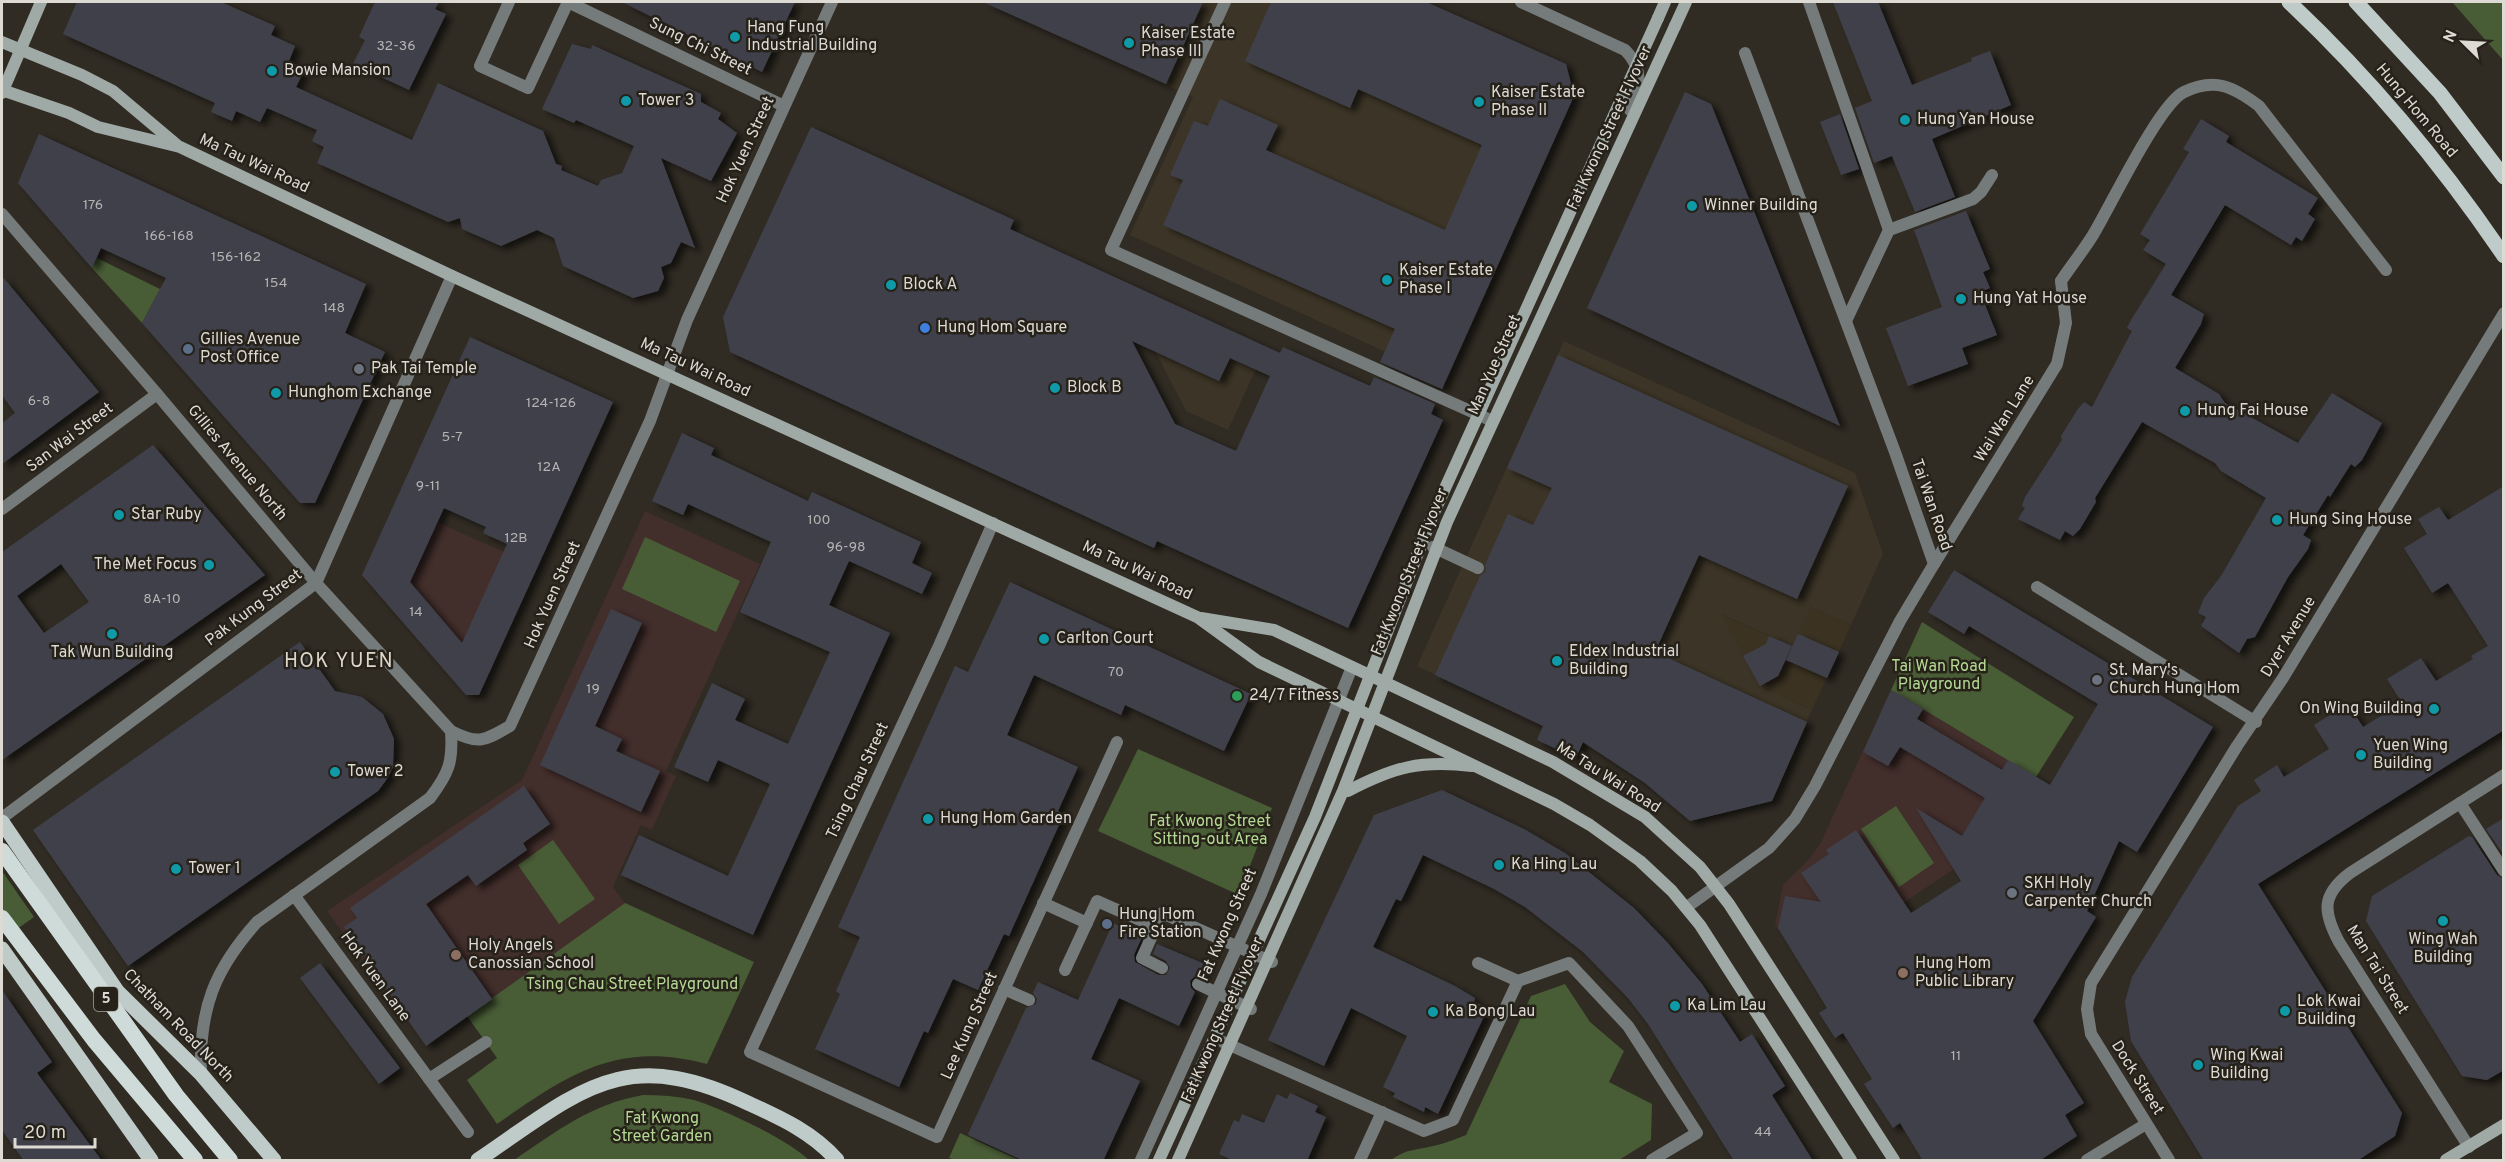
<svg xmlns="http://www.w3.org/2000/svg" width="2505" height="1162" font-family="Overpass,sans-serif">
  <style>
    .commercial { fill: #3b3222 }
    .built { fill: #3c3426 }
    .education { fill: #422e2b }
    .green { fill: #485c35 }
    .building { fill: #40414b; fill-rule: evenodd; filter: url(#shadow) }
    .lines { fill: none; stroke-linecap: round; stroke-linejoin: round }
    .service { stroke: #757b7a; stroke-width: 12 }
    .pedestrian { stroke: #757b7a; stroke-width: 12 }
    .minor { stroke: #757b7a; stroke-width: 12 }
    .tertiary { stroke: #757b7a; stroke-width: 12 }
    .secondary { stroke: #9fa9a6; stroke-width: 12 }
    .primary { stroke: #bfcbc8; stroke-width: 15 }
    .trunk { stroke: #cedbd8; stroke-width: 16 }
    .secondary-bridge { stroke: #9fa9a6; stroke-width: 12 }
    .culture-dot { fill: #0f9aa8; stroke: #262219; stroke-width: 2 }
    .shop-dot { fill: #3f7fe0; stroke: #262219; stroke-width: 2 }
    .service-dot { fill: #5c6f8a; stroke: #262219; stroke-width: 2 }
    .worship-dot { fill: #6b7280; stroke: #262219; stroke-width: 2 }
    .leisure-dot { fill: #2e9e5b; stroke: #262219; stroke-width: 2 }
    .education-dot { fill: #8d6e63; stroke: #262219; stroke-width: 2 }
    .labels { text-anchor: middle; dominant-baseline: central; stroke-width: 5; stroke-linejoin: round; paint-order: stroke }
    .number-label { font-size: 14px; fill: #b6b4b2 }
    .shield { fill: #262219; stroke: #a6a39c; stroke-width: 1.5 }
    .shield-label { font-size: 15px; font-weight: bold; fill: #dddad4 }
    .poi-label { font-size: 16px; fill: #dddad4; stroke: #262219; text-anchor: start }
    .street-label { font-size: 16px; fill: #dddad4; stroke: #262219 }
    .park-label { font-size: 16px; fill: #b4d993; stroke: #262219 }
    .quarter-label { font-size: 20px; letter-spacing: 1.5px; fill: #ddd7cb; stroke: #262219 }
  </style>
  <defs>
    <filter id="shadow"><feDropShadow dx="6" dy="4" stdDeviation="3" flood-color="#0009"/></filter>
  </defs>
  <rect width="100%" height="100%" fill="#302b23"/>
  <path class="commercial" d="M1811,607L1851,625L1812,710L1760,686L1720,614L1792,646Z"/>
  <g class="built">
    <path d="M983,2H1426L1566,64L1574,96L1447,380L1130,235L1193,97Z"/>
    <path d="M1118,279L1266,347L1228,430L1186,411Z"/>
    <path d="M1564,341L1855,473L1883,554L1851,625L1811,607L1793,646L1721,614L1760,686L1812,710L1772,801L1645,783L1596,751L1417,666Z"/>
  </g>
  <g class="education">
    <path d="M395,503L537,567L479,695H466L362,575Z"/>
    <path d="M645,511L760,564L666,771L676,776L652,830L641,825L613,887L625,903L426,1046L327,911L522,780Z"/>
    <path d="M1891,690L2036,777L1990,853L1917,809L1954,869L1805,969L1775,924L1783,885L1810,858L1821,842Z"/>
  </g>
  <g class="green">
    <path d="M2452,2H2503V60Z"/>
    <path d="M97,258L160,289L142,323L92,268Z"/>
    <path d="M645,537L740,581L716,632L622,589Z"/>
    <path d="M1922,622L2074,717L2036,777L1891,690Z"/>
    <path d="M1138,749L1272,808L1239,895L1098,831Z"/>
    <path d="M1896,806L1934,863L1899,887L1861,829Z"/>
    <path d="M553,840L595,899L559,924L518,865Z"/>
    <path d="M2,871L34,917L13,932L2,915Z"/>
    <path d="M625,903L754,962L707,1064C618,1040 568,1074 497,1124L467,1080L497,1058L467,1016Z"/>
    <path d="M1565,984L1590,1022L1624,1051L1609,1082L1652,1104L1651,1140L1619,1160H1391C1408,1148 1414,1151 1433,1146C1444,1144 1455,1139 1466,1135L1531,996Z"/>
    <path d="M643,1095C660,1095 677,1096 694,1100C723,1109 787,1139 809,1160H514C557,1131 591,1104 643,1095Z"/>
    <path d="M960,1133L1019,1160H955L949,1158Z"/>
  </g>
  <g class="building">
    <path d="M77,2H221L275,26L271,35L295,46L289,61L305,69L296,87L412,140L438,83L543,131L556,164L562,166L561,170L598,186L601,180L622,173L634,146L576,120L574,123L542,109L572,44L591,49L592,45L701,94V102L721,113L718,119L737,133L711,181L661,158L695,248L681,242L671,263L661,267L664,278L658,291L633,298L563,266L554,238L537,230L501,246L462,229L460,218L448,222L317,163L324,147L312,141L317,130L267,108L260,122L236,111L232,121L211,112L215,103L63,34Z"/>
    <path d="M375,2H439L435,9L446,14L409,90L353,64L365,40L359,37Z"/>
    <path d="M622,2H795L762,72Z"/>
    <path d="M983,2H1203L1166,84Z"/>
    <path d="M1271,2H1426L1566,64L1574,96L1442,389L1380,362L1395,329L1163,225L1183,180L1170,175L1194,121L1208,126L1220,99L1278,125L1266,150L1445,230L1482,145L1358,89L1350,108L1245,61Z"/>
    <path d="M1833,2H1878L1912,85L1972,61L1971,58L1990,51L2011,105L1932,139L1955,197L1915,212L1892,156L1874,163L1855,108L1872,101Z"/>
    <path d="M1685,92L1711,104L1840,426L1587,308Z"/>
    <path d="M1840,114L1859,169L1841,175L1820,122Z"/>
    <path d="M2201,119L2229,136L2226,142L2318,198L2308,214L2315,219L2302,241L2296,237L2291,245L2225,205L2171,295L2204,314L2201,324L2175,368L2219,394L2225,403L2298,443L2332,393L2382,423L2362,460L2355,467L2351,464L2330,497L2328,495L2303,535L2311,540L2308,549L2288,577L2255,637L2247,639L2239,653L2201,626L2206,617L2198,613L2204,598L2221,576L2266,498L2221,471L2215,463L2142,422L2095,498L2096,502L2080,529L2073,536L2065,531L2060,540L2018,519L2025,508L2022,506L2025,497L2062,440L2061,436L2078,409L2084,402L2092,407L2132,331L2127,328L2131,320L2166,264L2143,250L2150,240L2140,234L2189,152L2183,149Z"/>
    <path d="M811,127L1014,220L1010,229L1280,353L1283,347L1370,386L1374,377L1435,404L1431,414L1443,420L1348,628L1157,541L1154,548L730,352L723,317ZM1132,341L1219,381L1230,358L1270,376L1236,451L1175,424Z"/>
    <path d="M39,134L366,284L345,333L385,352L315,503H300L142,323L166,278L101,248L92,268L18,183Z"/>
    <path d="M1966,211L1990,269L1983,272L1990,288L1980,292L1997,335L1962,348L1968,364L1908,386L1886,328L1942,307L1914,230Z"/>
    <path d="M2,276L99,392L2,464V423L15,413L2,395Z"/>
    <path d="M470,337L613,402L479,695H466L362,575ZM444,508L486,527L483,533L507,544L462,643L410,582Z"/>
    <path d="M1558,355L1848,486L1797,599L1699,555L1655,652L1807,722L1772,801L1690,821L1645,783L1583,742L1576,758L1537,740L1543,726L1435,675L1480,576L1486,571L1485,565L1508,514L1533,525L1552,488L1507,468Z"/>
    <path d="M682,433L714,448L711,455L808,501L812,492L921,542L912,563L932,573L922,594L849,561L829,605L890,633L753,935L621,875L639,835L728,876L770,784L718,760L708,782L674,767L712,683L745,699L735,720L788,744L830,652L740,612L771,542L688,504L683,515L652,501Z"/>
    <path d="M153,445L265,575L2,760V552ZM61,564L89,602L44,633L17,596Z"/>
    <path d="M2504,486V730L2258,884L2402,1113L2395,1136L2357,1161H2204L2131,1041L2125,1002L2132,977L2238,806L2261,791L2254,780L2277,765L2284,777L2329,749L2314,725L2348,704L2363,727L2402,703L2387,679L2421,658L2436,681L2473,659L2471,656L2488,646L2448,583L2432,593L2404,548L2427,534L2418,519L2439,507L2448,520Z"/>
    <path d="M1954,570L2213,727L2137,852L2119,841L2087,911L2096,917L2033,1021L2084,1103L2065,1115L2077,1136L2039,1161H1923L1900,1123L1893,1128L1864,1084L1872,1079L1843,1033L1835,1038L1819,1013L1827,1008L1778,928L1785,896L1821,902L1801,873L1829,854L1826,850L1856,830L1911,913L1961,881L1916,808L1962,836L1985,798L1900,747L1888,766L1863,752L1891,690L1923,709L1917,719L2002,770L2008,760L2050,785L2098,704L1969,626L1964,634L1928,612Z"/>
    <path d="M1010,582L1251,694L1224,751L1125,705L1121,715L1034,675L1007,735L1078,767L1058,811L1064,814L1009,936L1004,934L978,990L953,979L928,1033L924,1031L899,1087L815,1049L840,994L836,991L860,937L838,927L955,666L968,672Z"/>
    <path d="M611,609L642,623L595,726L622,739L616,751L660,771L641,812L540,765Z"/>
    <path d="M1798,634L1839,652L1827,678L1786,660Z"/>
    <path d="M1769,636L1792,646L1778,676L1760,686L1743,656L1766,644Z"/>
    <path d="M300,642L335,691L362,697L383,714L394,739L393,767L387,779L378,791L128,966L33,830Z"/>
    <path d="M524,786L550,824L523,843L527,850L476,886L468,875L426,904L492,999L426,1046L344,927L357,918L350,908Z"/>
    <path d="M1442,790L1524,829L1565,853L1634,908L1667,942L1702,984L1740,1042L1752,1034L1785,1086L1772,1095L1813,1161H1734L1648,1024L1628,998L1583,952L1525,907L1494,889L1423,855L1401,901L1396,899L1373,947L1455,986L1475,998L1474,1002L1488,1008L1438,1114L1425,1107L1424,1112L1393,1097L1395,1093L1383,1087L1407,1036L1351,1008L1324,1066L1268,1040L1374,815Z"/>
    <path d="M2504,818V855L2486,829Z"/>
    <path d="M2469,836L2472,837L2497,875L2504,879V1070L2487,1080L2462,1076L2366,921L2372,896Z"/>
    <path d="M1113,923L1142,937L1134,955L1135,962L1158,975H1166L1170,968L1166,961L1153,954L1157,944L1207,965L1202,977H1194L1190,981L1191,988L1195,992L1179,1026L1119,998L1091,1059L1140,1081L1103,1161H1024L970,1136L968,1134L1026,1008L1036,1004L1037,999L1033,993L1038,982L1078,1000Z"/>
    <path d="M320,963L400,1068L379,1084L300,978Z"/>
    <path d="M2,990L52,1062L37,1073L102,1161H24L2,1130Z"/>
    <path d="M1290,1093L1318,1106L1315,1112L1326,1117L1307,1161H1234L1219,1154L1234,1120L1239,1122L1242,1114L1264,1123L1277,1094L1287,1099Z"/>
  </g>
  <g class="lines">
    <g class="service">
      <path d="M568,2L784,106"/>
      <path d="M1225,2L1111,250L1488,419"/>
      <path d="M1809,2L1889,230"/>
      <path d="M2061,281C2071,266 2083,251 2093,235C2110,207 2159,104 2184,92C2215,77 2234,87 2259,106L2386,270"/>
      <path d="M1846,321L1889,230L1973,199L1981,192L1992,175"/>
      <path d="M1433,547L1478,568"/>
      <path d="M2037,587L2256,722"/>
      <path d="M1043,903L1087,923"/>
      <path d="M1162,968L1142,958L1162,913L1272,962"/>
      <path d="M1065,970L1097,901L1156,927"/>
      <path d="M1198,984L1251,1009"/>
      <path d="M1004,989L1029,1000"/>
    </g>
    <g class="pedestrian">
      <path d="M2460,803L2504,871"/>
      <path d="M1478,963L1518,981"/>
      <path d="M1223,1042L1424,1131L1453,1120L1518,981L1569,963L1628,1026L1697,1133L1652,1160"/>
      <path d="M1360,1160L1382,1112"/>
    </g>
    <g class="minor">
      <path d="M509,2L480,66L528,88L568,2"/>
      <path d="M1521,2L1625,50C1644,69 1640,87 1630,110"/>
      <path d="M2,509L157,394"/>
      <path d="M993,523L939,646L750,1052L937,1137L1117,742"/>
      <path d="M1934,564L2057,364L2066,323L2061,281"/>
      <path d="M451,731C479,745 484,741 510,726L650,421L687,320L832,2"/>
      <path d="M2,818L316,583L452,276"/>
      <path d="M294,895L468,1132"/>
      <path d="M1687,907L1769,848L1795,819L1815,786L1900,621L1934,564L1895,452L1745,53"/>
      <path d="M429,1079L486,1042"/>
      <path d="M2469,1147L2339,942C2323,912 2321,895 2350,873L2504,775"/>
      <path d="M2087,1160L2146,1124"/>
      <path d="M2169,1160L2091,1034L2087,1009L2091,983L2237,746L2283,678L2504,313"/>
    </g>
    <g class="tertiary">
      <path d="M2,214L157,394L316,583L451,731C453,762 449,773 430,798L257,922C214,970 199,1009 201,1074"/>
      <path d="M1141,1160L1261,894L1352,667"/>
    </g>
    <g class="secondary">
      <path d="M1658,18L1665,2"/>
      <path d="M1675,26L1686,2"/>
      <path d="M2,42L82,75L113,91L177,145"/>
      <path d="M2,90L69,113L98,127L180,147L452,276L1197,617L1259,662L1554,804L1590,825L1640,861L1672,891L1700,925L1851,1160"/>
      <path d="M2,93L41,2"/>
      <path d="M1201,618L1274,630L1553,762L1645,817L1700,867L1729,904L1894,1160"/>
      <path d="M1348,791C1394,767 1420,760 1472,766"/>
      <path d="M2446,1160L2504,1125"/>
    </g>
    <g class="primary">
      <path d="M2289,2C2370,78 2441,163 2504,256"/>
      <path d="M2356,2L2440,93L2504,177"/>
      <path d="M2,822L117,991L201,1074L274,1160"/>
      <path d="M2,949L151,1160"/>
      <path d="M478,1160C581,1090 624,1043 750,1104C783,1119 813,1133 837,1160"/>
    </g>
    <g class="trunk">
      <path d="M2,851L176,1095L230,1160"/>
      <path d="M2,918L94,1040L195,1160"/>
    </g>
    <g class="secondary-bridge">
      <path d="M1159,1160L1315,817L1432,517L1658,18"/>
      <path d="M1178,1160L1343,791L1447,522L1675,26"/>
    </g>
  </g>
  <g class="culture-dot">
    <circle cx="735" cy="37" r="6"/>
    <circle cx="1129" cy="43" r="6"/>
    <circle cx="272" cy="71" r="6"/>
    <circle cx="626" cy="101" r="6"/>
    <circle cx="1479" cy="102" r="6"/>
    <circle cx="1905" cy="120" r="6"/>
    <circle cx="1692" cy="206" r="6"/>
    <circle cx="1387" cy="280" r="6"/>
    <circle cx="891" cy="285" r="6"/>
    <circle cx="1961" cy="299" r="6"/>
    <circle cx="1055" cy="388" r="6"/>
    <circle cx="276" cy="393" r="6"/>
    <circle cx="2185" cy="411" r="6"/>
    <circle cx="119" cy="515" r="6"/>
    <circle cx="2277" cy="520" r="6"/>
    <circle cx="209" cy="565" r="6"/>
    <circle cx="112" cy="634" r="6"/>
    <circle cx="1044" cy="639" r="6"/>
    <circle cx="1557" cy="661" r="6"/>
    <circle cx="2434" cy="709" r="6"/>
    <circle cx="2361" cy="755" r="6"/>
    <circle cx="335" cy="772" r="6"/>
    <circle cx="928" cy="819" r="6"/>
    <circle cx="1499" cy="865" r="6"/>
    <circle cx="176" cy="869" r="6"/>
    <circle cx="2443" cy="921" r="6"/>
    <circle cx="1675" cy="1006" r="6"/>
    <circle cx="2285" cy="1011" r="6"/>
    <circle cx="1433" cy="1012" r="6"/>
    <circle cx="2198" cy="1065" r="6"/>
  </g>
  <circle class="shop-dot" cx="925" cy="328" r="6"/>
  <g class="service-dot">
    <circle cx="188" cy="349" r="6"/>
    <circle cx="1107" cy="924" r="6"/>
  </g>
  <g class="worship-dot">
    <circle cx="359" cy="369" r="6"/>
    <circle cx="2097" cy="680" r="6"/>
    <circle cx="2012" cy="893" r="6"/>
  </g>
  <circle class="leisure-dot" cx="1237" cy="696" r="6"/>
  <g class="education-dot">
    <circle cx="456" cy="955" r="6"/>
    <circle cx="1903" cy="973" r="6"/>
  </g>
  <g class="labels">
    <g class="number-label">
      <text x="396" y="46">32-36</text>
      <text x="93" y="205">176</text>
      <text x="169" y="236">166-168</text>
      <text x="236" y="257">156-162</text>
      <text x="276" y="283">154</text>
      <text x="334" y="308">148</text>
      <text x="39" y="401">6-8</text>
      <text x="551" y="403">124-126</text>
      <text x="452" y="437">5-7</text>
      <text x="549" y="467">12A</text>
      <text x="428" y="486">9-11</text>
      <text x="819" y="520">100</text>
      <text x="516" y="538">12B</text>
      <text x="846" y="547">96-98</text>
      <text x="162" y="599">8A-10</text>
      <text x="416" y="612">14</text>
      <text x="1116" y="672">70</text>
      <text x="593" y="689">19</text>
      <text x="1956" y="1056">11</text>
      <text x="1763" y="1132">44</text>
    </g>
    <rect class="shield" x="94" y="987" width="24" height="24" rx="4.5"/>
    <g class="shield-label">
      <text x="106" y="999">5</text>
    </g>
    <g class="poi-label">
      <text x="747" y="28">Hang Fung<tspan x="747" dy="18">Industrial Building</tspan></text>
      <text x="1141" y="34">Kaiser Estate<tspan x="1141" dy="18">Phase III</tspan></text>
      <text x="284" y="71">Bowie Mansion</text>
      <text x="1491" y="93">Kaiser Estate<tspan x="1491" dy="18">Phase II</tspan></text>
      <text x="638" y="101">Tower 3</text>
      <text x="1917" y="120">Hung Yan House</text>
      <text x="1704" y="206">Winner Building</text>
      <text x="1399" y="271">Kaiser Estate<tspan x="1399" dy="18">Phase I</tspan></text>
      <text x="903" y="285">Block A</text>
      <text x="1973" y="299">Hung Yat House</text>
      <text x="937" y="328">Hung Hom Square</text>
      <text x="200" y="340">Gillies Avenue<tspan x="200" dy="18">Post Office</tspan></text>
      <text x="371" y="369">Pak Tai Temple</text>
      <text x="1067" y="388">Block B</text>
      <text x="288" y="393">Hunghom Exchange</text>
      <text x="2197" y="411">Hung Fai House</text>
      <text x="131" y="515">Star Ruby</text>
      <text x="2289" y="520">Hung Sing House</text>
      <text x="197" y="565" text-anchor="end">The Met Focus</text>
      <text x="1056" y="639">Carlton Court</text>
      <text x="1569" y="652">Eldex Industrial<tspan x="1569" dy="18">Building</tspan></text>
      <text x="112" y="653" text-anchor="middle">Tak Wun Building</text>
      <text x="2109" y="671">St. Mary's<tspan x="2109" dy="18">Church Hung Hom</tspan></text>
      <text x="1249" y="696">24/7 Fitness</text>
      <text x="2422" y="709" text-anchor="end">On Wing Building</text>
      <text x="2373" y="746">Yuen Wing<tspan x="2373" dy="18">Building</tspan></text>
      <text x="347" y="772">Tower 2</text>
      <text x="940" y="819">Hung Hom Garden</text>
      <text x="1511" y="865">Ka Hing Lau</text>
      <text x="188" y="869">Tower 1</text>
      <text x="2024" y="884">SKH Holy<tspan x="2024" dy="18">Carpenter Church</tspan></text>
      <text x="1119" y="915">Hung Hom<tspan x="1119" dy="18">Fire Station</tspan></text>
      <text x="2443" y="940" text-anchor="middle">Wing Wah<tspan x="2443" dy="18">Building</tspan></text>
      <text x="468" y="946">Holy Angels<tspan x="468" dy="18">Canossian School</tspan></text>
      <text x="1915" y="964">Hung Hom<tspan x="1915" dy="18">Public Library</tspan></text>
      <text x="2297" y="1002">Lok Kwai<tspan x="2297" dy="18">Building</tspan></text>
      <text x="1687" y="1006">Ka Lim Lau</text>
      <text x="1445" y="1012">Ka Bong Lau</text>
      <text x="2210" y="1056">Wing Kwai<tspan x="2210" dy="18">Building</tspan></text>
    </g>
    <g class="street-label">
      <text transform="translate(700 47) rotate(26)">Sung Chi Street</text>
      <text transform="translate(2416 111) rotate(50)">Hung Hom Road</text>
      <text transform="translate(1610 128) rotate(-65)">Fat Kwong Street Flyover</text>
      <text transform="translate(746 150) rotate(-65)">Hok Yuen Street</text>
      <text transform="translate(254 164) rotate(25)">Ma Tau Wai Road</text>
      <text transform="translate(1495 365) rotate(-66)">Man Yue Street</text>
      <text transform="translate(695 368) rotate(25)">Ma Tau Wai Road</text>
      <text transform="translate(2005 419) rotate(-58)">Wai Wan Lane</text>
      <text transform="translate(70 438) rotate(-37)">San Wai Street</text>
      <text transform="translate(237 463) rotate(50)">Gillies Avenue North</text>
      <text transform="translate(1931 505) rotate(71)">Tai Wan Road</text>
      <text transform="translate(1137 571) rotate(25)">Ma Tau Wai Road</text>
      <text transform="translate(1410 572) rotate(-68)">Fat Kwong Street Flyover</text>
      <text transform="translate(553 595) rotate(-66)">Hok Yuen Street</text>
      <text transform="translate(254 608) rotate(-37)">Pak Kung Street</text>
      <text transform="translate(2289 637) rotate(-59)">Dyer Avenue</text>
      <text transform="translate(1608 778) rotate(32)">Ma Tau Wai Road</text>
      <text transform="translate(858 781) rotate(-65)">Tsing Chau Street</text>
      <text transform="translate(1228 925) rotate(-66)">Fat Kwong Street</text>
      <text transform="translate(2377 970) rotate(58)">Man Tai Street</text>
      <text transform="translate(375 977) rotate(54)">Hok Yuen Lane</text>
      <text transform="translate(1223 1020) rotate(-66)">Fat Kwong Street Flyover</text>
      <text transform="translate(178 1026) rotate(46)">Chatham Road North</text>
      <text transform="translate(970 1026) rotate(-66)">Lee Kung Street</text>
      <text transform="translate(2137 1078) rotate(58)">Dock Street</text>
    </g>
    <g class="park-label">
      <text x="1939" y="667">Tai Wan Road<tspan x="1939" dy="18">Playground</tspan></text>
      <text x="1210" y="822">Fat Kwong Street<tspan x="1210" dy="18">Sitting-out Area</tspan></text>
      <text x="632" y="985">Tsing Chau Street Playground</text>
      <text x="662" y="1119">Fat Kwong<tspan x="662" dy="18">Street Garden</tspan></text>
    </g>
    <g class="quarter-label">
      <text x="339" y="662">HOK YUEN</text>
    </g>
  </g>
  <rect width="2505" height="1162" fill="none" stroke="#dddad4" stroke-width="6"/>
  <g transform="translate(2463 42) rotate(294)" stroke="#262219" stroke-width="4.5" paint-order="stroke">
  <path d="M0-4.5L10 22L0 15L-10 22Z" fill="#dddad4"/>
  <text y="-9" font-size="16" font-weight="bold" text-anchor="middle" fill="#dddad4">N</text>
  </g>
  <path d="M15 1138v9h80v-9" fill="none" stroke="#dddad4" stroke-width="3"/>
  <text x="24" y="1138" font-size="18" fill="#dddad4" stroke="#262219" stroke-width="4.5" paint-order="stroke">20 m</text>
</svg>
